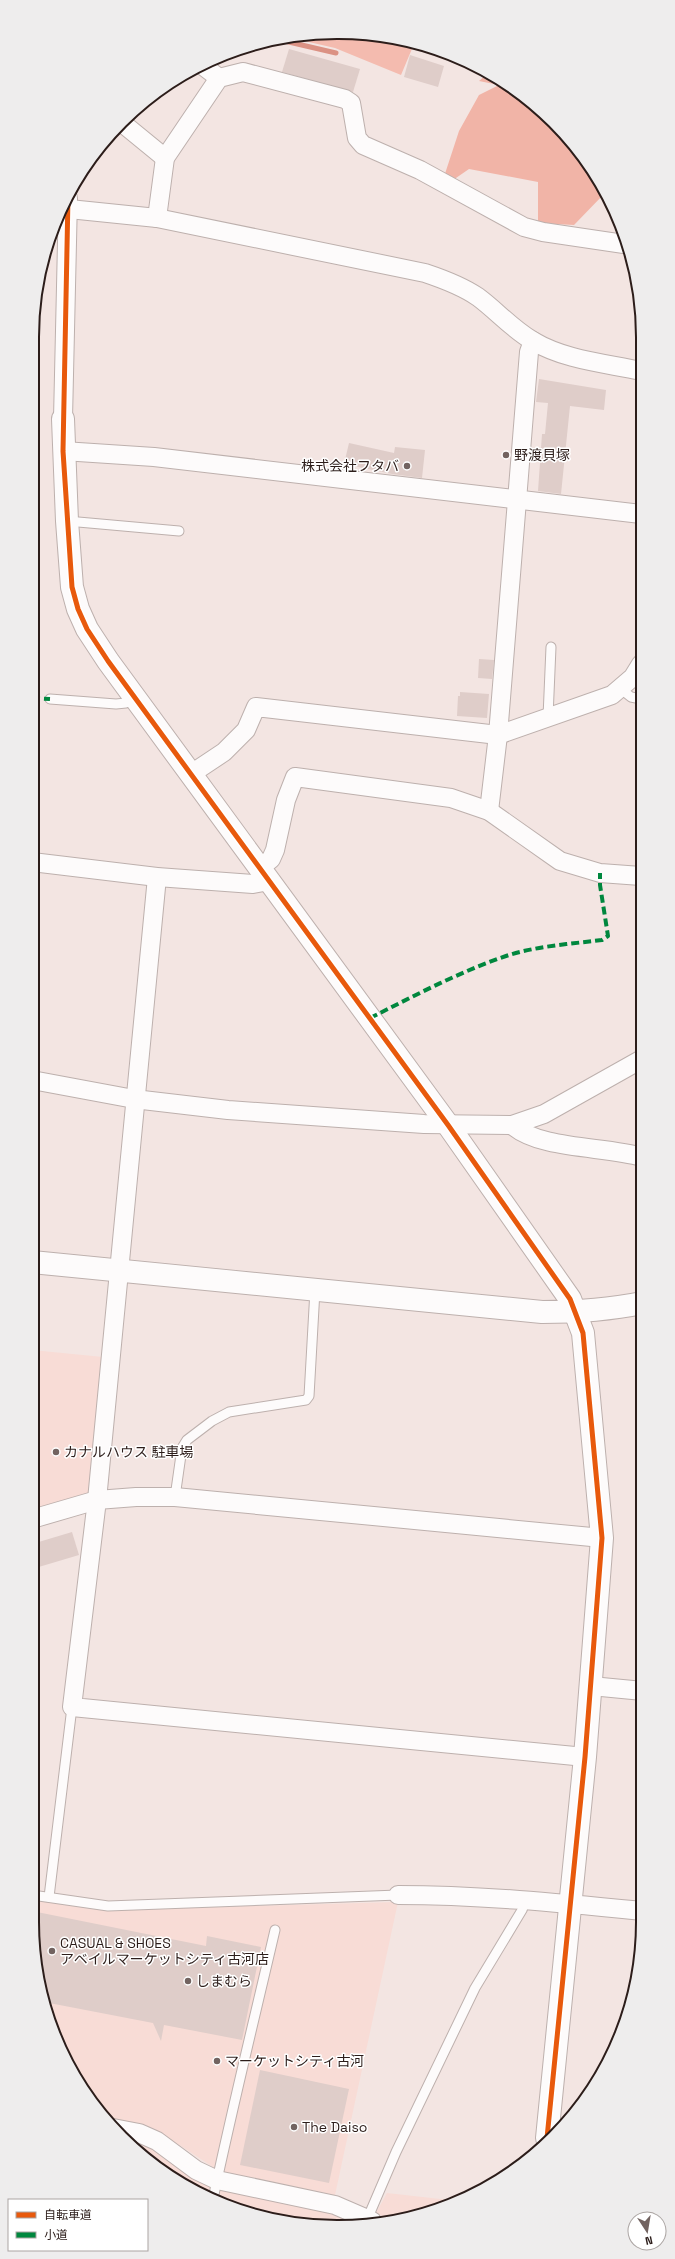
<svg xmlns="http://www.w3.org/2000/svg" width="675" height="2259" font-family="'Space Grotesk','Noto Sans JP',sans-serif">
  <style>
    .built { fill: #f8dcd6 }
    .green { fill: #f4bbaf }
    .forest { fill: #f1b4a7 }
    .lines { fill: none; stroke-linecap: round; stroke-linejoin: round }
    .stream { stroke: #db9284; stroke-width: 5 }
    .building { fill: #dfcdc9 }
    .lane-casing { stroke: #bdb0ad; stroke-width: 11 }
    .street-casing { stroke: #bdb0ad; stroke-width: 20 }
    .secondary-casing { stroke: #bdb0ad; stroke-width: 24 }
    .lane { stroke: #fdfbfb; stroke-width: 9 }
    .street { stroke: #fdfbfb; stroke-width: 18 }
    .secondary { stroke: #fdfbfb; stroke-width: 22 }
    .quiet { stroke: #00873e; stroke-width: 4; stroke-dasharray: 8 4; stroke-linecap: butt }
    .cycleway-casing { stroke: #fff; stroke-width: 8 }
    .cycleway { stroke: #e8590c; stroke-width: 5 }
    .poi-dot { fill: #726360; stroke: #fff; stroke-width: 1.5 }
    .labels { text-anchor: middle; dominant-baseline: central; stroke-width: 3; stroke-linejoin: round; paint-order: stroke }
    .poi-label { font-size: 14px; fill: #2c1d1a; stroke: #fff; text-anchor: start }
    .rim { fill: none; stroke: #2c1d1a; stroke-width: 2 }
  </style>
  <rect width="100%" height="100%" fill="#f3e5e2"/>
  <g class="built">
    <path d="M32,1350L103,1357L89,1495L32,1514Z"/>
    <path d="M32,1900L103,1910L398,1902L335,2195L219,2171L181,2146L146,2127L105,2119L55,2038L38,1981Z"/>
    <path d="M126,2140L142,2143L159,2153L319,2209L353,2223L317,2226L258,2217L203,2196L152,2164Z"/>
    <path d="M387,2193L458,2201L417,2217L388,2219L376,2213Z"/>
  </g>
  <path class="green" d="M337,32L397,38L414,44L401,75L335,48L287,37Z"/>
  <path class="forest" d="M487,74L554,122L605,193L574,225L538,223V182L469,169L440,189L459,131L479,95L499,85L479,81Z"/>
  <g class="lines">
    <path class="stream" d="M276,39L336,53"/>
  </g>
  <g class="building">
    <path d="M289,49L360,69L353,92L282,72Z"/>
    <path d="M410,55L444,66L438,87L404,77Z"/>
    <path d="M539,379L606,390L604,410L570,406L561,494L538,491L542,434H545L548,403L536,402Z"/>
    <path d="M349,443L394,453L395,447L425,450L422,478L392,474L344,464Z"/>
    <path d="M479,659L494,660L492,679L478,678Z"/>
    <path d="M460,692L489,694L487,718L457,716L458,696H460Z"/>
    <path d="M72,1532L79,1555L32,1569V1544Z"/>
    <path d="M32,1911L206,1946L207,1936L261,1947L242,2040L164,2025L161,2041L153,2023L44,2002L38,1981Z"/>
    <path d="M260,2070L349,2089L329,2183L240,2165Z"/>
  </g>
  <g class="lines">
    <g class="lane-casing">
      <g id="lane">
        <path d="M67,521L179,531"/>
        <path d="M621,689L631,697L641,699"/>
        <path d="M50,699L116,704L126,703L134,697"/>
        <path d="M548,717L551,647"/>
        <path d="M175,1497L182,1448L187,1440L212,1421L229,1412L306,1400L309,1396L315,1290"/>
        <path d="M32,1895L108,1906L398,1895"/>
        <path d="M49,1897L72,1707"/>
        <path d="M213,2199C232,2109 254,2020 275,1930"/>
        <path d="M366,2222L396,2152L475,1988L522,1910L526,1899"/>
      </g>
    </g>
    <g class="street-casing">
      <g id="street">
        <path d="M202,65L219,78"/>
        <path d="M121,122L165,158"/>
        <path d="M69,209L157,218L425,273C443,279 462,286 478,297C497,311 512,329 533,341C565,360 604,363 641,371"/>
        <path d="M157,218L165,158L219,78L243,72L345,99L351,103L357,138L363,145L420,170L524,227L543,232L624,244"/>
        <path d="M63,419L68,198"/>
        <path d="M63,451L154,457L641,514"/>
        <path d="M191,774L224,752L246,730L256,707L498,735L612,695L633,677L641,664"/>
        <path d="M489,811L498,735L529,352L533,341"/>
        <path d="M32,862L157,877L253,884L269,881"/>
        <path d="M260,868L271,859L275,850L286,800L295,777L451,798L489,811L560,861L600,873L641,876"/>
        <path d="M32,1080L134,1099L228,1110L424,1124L512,1125L544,1114L642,1059"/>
        <path d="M512,1125C540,1150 606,1146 642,1157"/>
        <path d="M32,1519L97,1500L157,877"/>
        <path d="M591,1686L643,1691"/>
        <path d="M585,1757L72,1707L97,1500L136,1497H175L602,1538"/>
        <path d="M398,1895C480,1895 561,1903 643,1911"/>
        <path d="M113,2128L139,2133L157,2141L196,2170L217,2180L335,2205L372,2221"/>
      </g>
    </g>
    <g class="secondary-casing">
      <g id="secondary">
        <path d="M63,419L67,521L72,587L78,609L87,629L108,661L448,1125L570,1299L583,1333L602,1538L585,1757L547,2138"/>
        <path d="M32,1262L542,1312C577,1312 608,1310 642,1303"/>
      </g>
    </g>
    <use href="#lane" class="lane"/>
    <use href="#street" class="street"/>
    <use href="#secondary" class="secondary"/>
    <g class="quiet">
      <path d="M32,698L50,699"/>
      <path d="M370,1018C414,996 459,972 506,956C536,946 570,944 602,940L608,936L600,885V873"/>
    </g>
    <g class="cycleway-casing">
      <path id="cycleway" d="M68,197L63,451L72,587L78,609L87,629L108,661L448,1125L570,1299L583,1333L602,1538L585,1757L547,2138"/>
    </g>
    <use href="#cycleway" class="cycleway"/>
  </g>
  <g class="poi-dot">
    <circle cx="506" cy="455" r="4"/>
    <circle cx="407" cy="466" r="4"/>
    <circle cx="56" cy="1452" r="4"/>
    <circle cx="52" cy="1951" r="4"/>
    <circle cx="188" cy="1981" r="4"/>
    <circle cx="217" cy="2061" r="4"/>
    <circle cx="294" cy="2127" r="4"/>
  </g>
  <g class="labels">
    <g class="poi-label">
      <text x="514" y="455">野渡貝塚</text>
      <text x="399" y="466" text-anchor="end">株式会社フタバ</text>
      <text x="64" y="1452">カナルハウス 駐車場</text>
      <text x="60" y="1943">CASUAL &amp; SHOES<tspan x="60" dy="16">アベイルマーケットシティ古河店</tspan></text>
      <text x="196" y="1981">しまむら</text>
      <text x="225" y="2061">マーケットシティ古河</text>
      <text x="302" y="2127">The Daiso</text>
    </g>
  </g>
  <path d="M0 0H675V2259H0ZM337 39H338A298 298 0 0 1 636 337V1922A298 298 0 0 1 338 2220H337A298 298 0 0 1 39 1922V337A298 298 0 0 1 337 39Z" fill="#eeeded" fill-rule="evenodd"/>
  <path class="rim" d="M337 39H338A298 298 0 0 1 636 337V1922A298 298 0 0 1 338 2220H337A298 298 0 0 1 39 1922V337A298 298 0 0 1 337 39Z"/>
  <rect x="8" y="2199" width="140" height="52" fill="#ffffff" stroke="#aba5a3"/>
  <rect x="16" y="2212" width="20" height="6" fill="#e8590c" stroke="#aba5a3"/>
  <text x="44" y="2219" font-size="12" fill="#2c1d1a">自転車道</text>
  <rect x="16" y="2232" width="20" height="6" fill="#00873e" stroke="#aba5a3"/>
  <text x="44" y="2239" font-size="12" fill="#2c1d1a">小道</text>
  <g transform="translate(647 2231) rotate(168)"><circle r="19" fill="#ffffff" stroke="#aba5a3"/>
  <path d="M0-3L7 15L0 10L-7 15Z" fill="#726360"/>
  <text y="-6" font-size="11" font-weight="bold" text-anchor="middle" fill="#2c1d1a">N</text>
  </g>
</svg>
